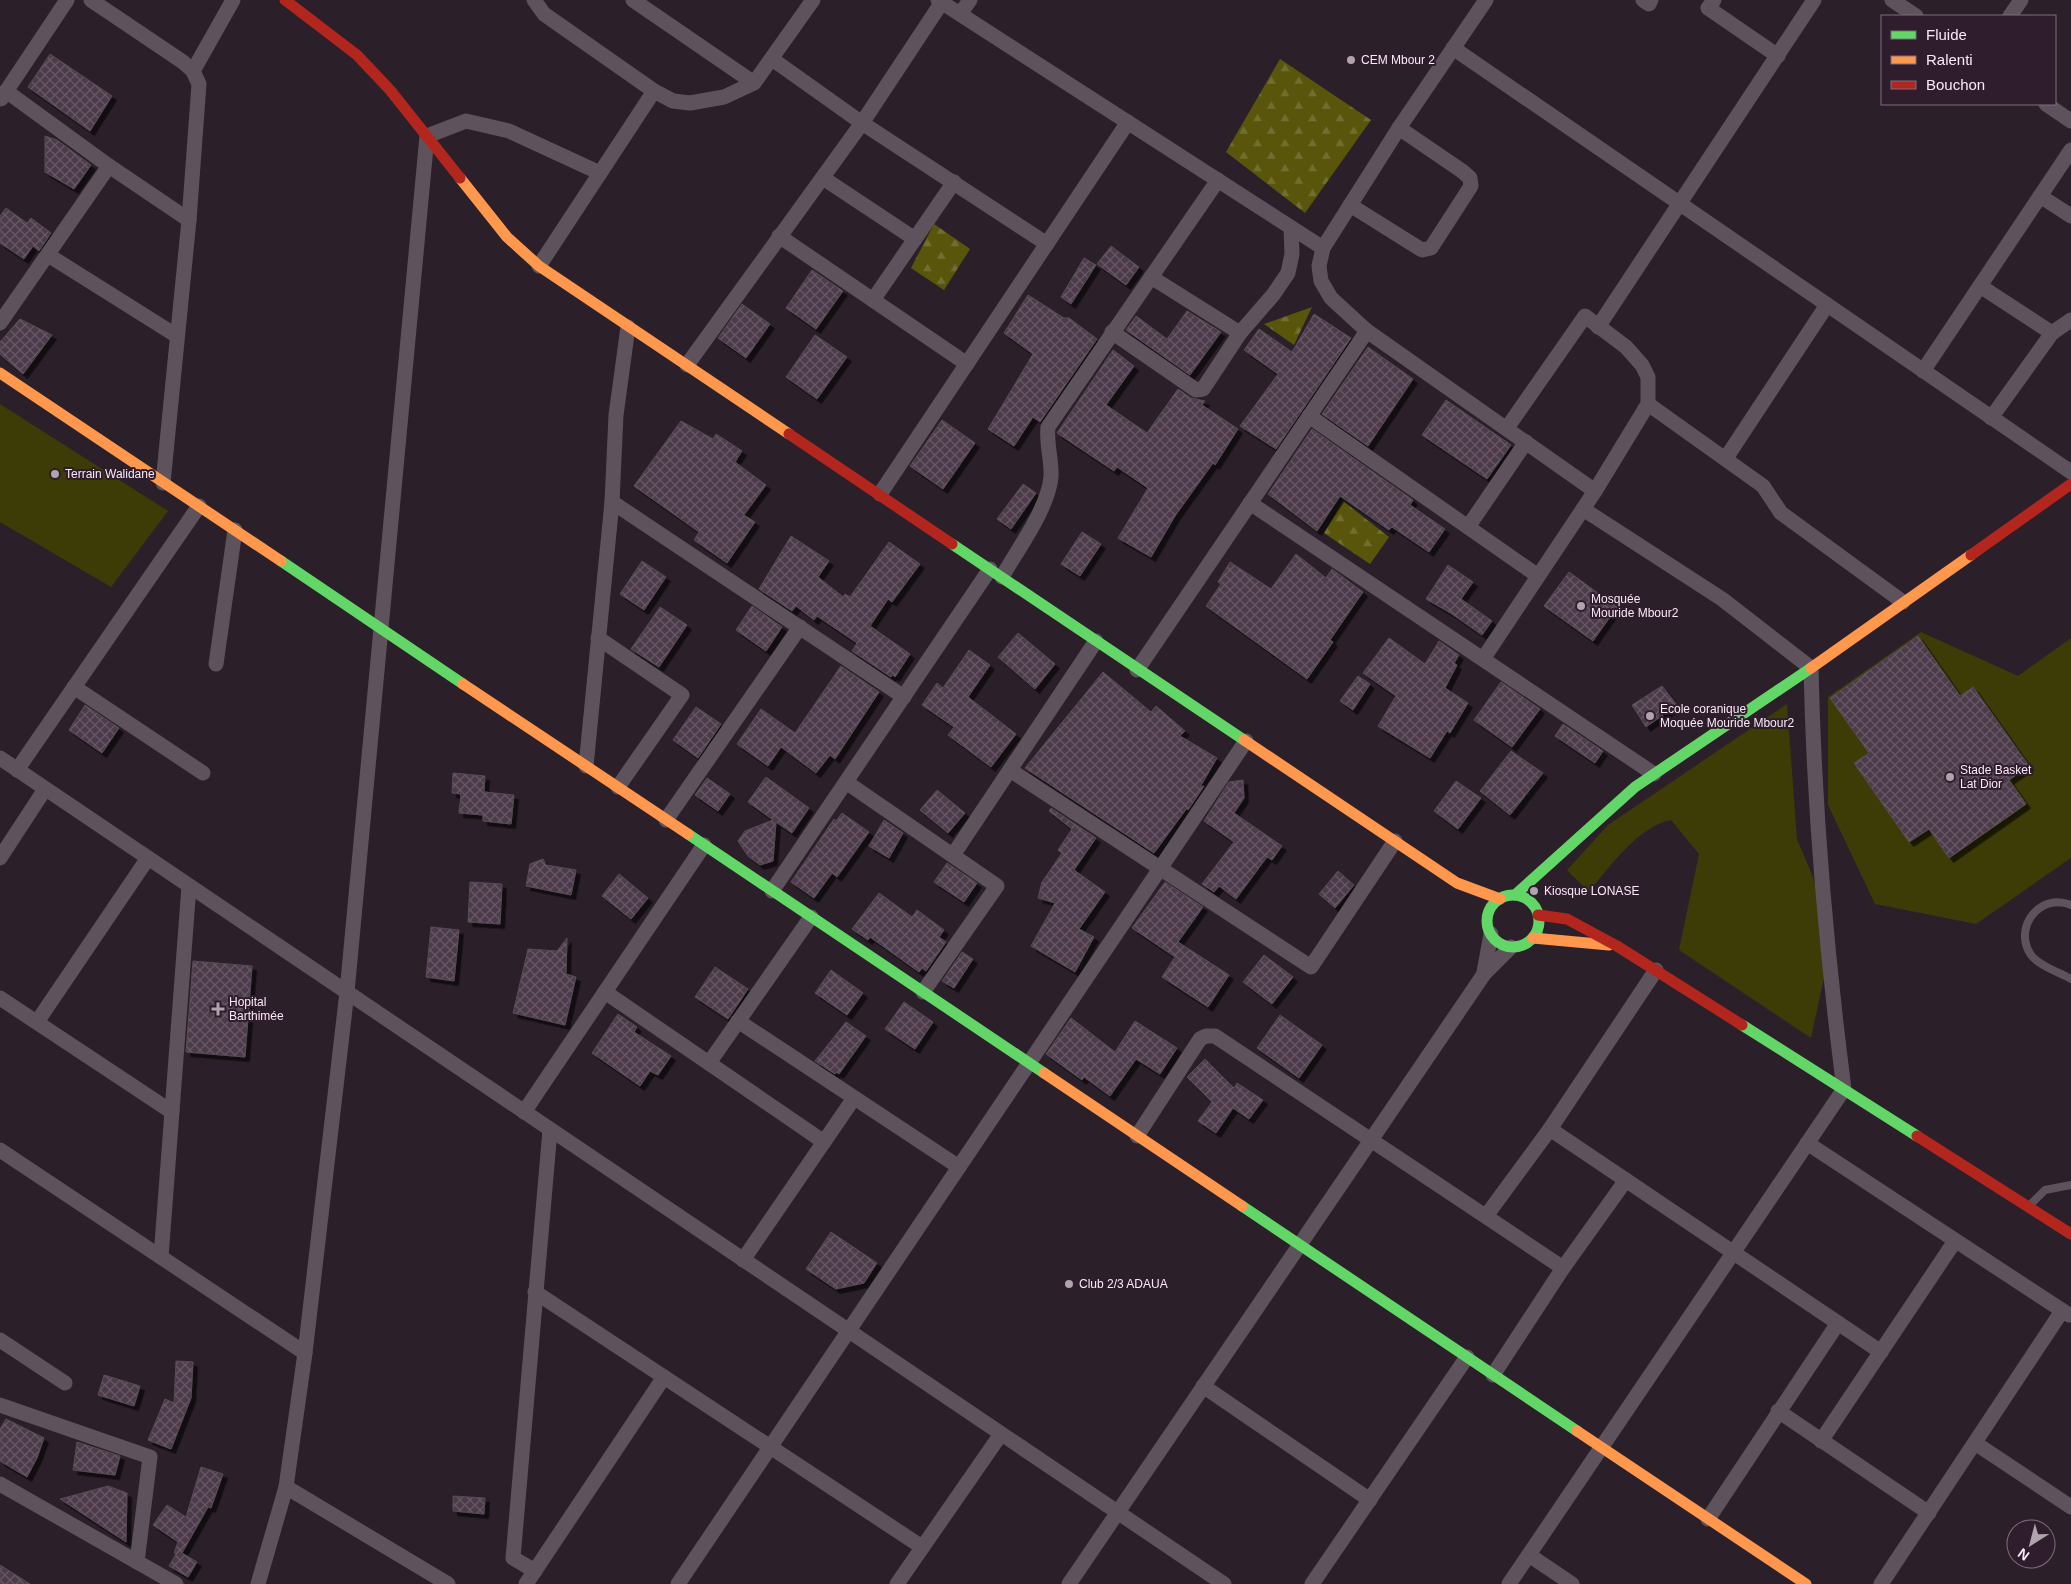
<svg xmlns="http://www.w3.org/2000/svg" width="2071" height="1584" font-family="Arial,sans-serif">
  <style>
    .green { fill: #3d3b06 }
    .forest { fill: url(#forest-firs) }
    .building { fill: url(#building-cross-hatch); stroke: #564c55; filter: url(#shadow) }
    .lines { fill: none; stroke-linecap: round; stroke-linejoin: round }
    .lane { stroke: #5e535c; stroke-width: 8 }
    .street { stroke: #5e535c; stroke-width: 15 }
    .fast { stroke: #63d668; stroke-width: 11 }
    .slow { stroke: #ff974d; stroke-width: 11 }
    .jam { stroke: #b3261e; stroke-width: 11 }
    .poi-dot { fill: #b0a3ae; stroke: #2f1c2d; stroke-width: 2 }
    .labels { text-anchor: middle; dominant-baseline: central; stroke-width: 4; stroke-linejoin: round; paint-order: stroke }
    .poi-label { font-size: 12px; fill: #f7eaf5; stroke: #2f1c2d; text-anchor: start }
  </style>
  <defs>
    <pattern id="forest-firs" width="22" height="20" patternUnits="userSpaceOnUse" patternTransform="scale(1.25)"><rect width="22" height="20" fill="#59560c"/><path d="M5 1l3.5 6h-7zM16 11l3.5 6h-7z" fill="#726e30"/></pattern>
    <pattern id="building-cross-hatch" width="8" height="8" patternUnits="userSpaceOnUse" patternTransform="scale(1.25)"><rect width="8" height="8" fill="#4d3b4b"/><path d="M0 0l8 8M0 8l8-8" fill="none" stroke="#675866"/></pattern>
    <filter id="shadow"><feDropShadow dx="4.5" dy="4.5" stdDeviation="0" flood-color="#0009"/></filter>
  </defs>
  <rect width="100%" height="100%" fill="#2b202a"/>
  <g class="green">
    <path d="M0,404L168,511L111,587L0,522Z"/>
    <path d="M1921,632L2018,676L2071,638V858L1976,924L1875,904L1828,805V697Z"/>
    <path d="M1787,704L1797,839L1813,877L1825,926L1828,959L1811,1038L1679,950L1699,854L1671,820C1639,826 1609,867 1589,892L1567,870L1608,825Z"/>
  </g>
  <g class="forest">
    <path d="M1280,59L1371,120L1305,213L1226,152Z"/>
    <path d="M934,224L970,249L944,290L911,268Z"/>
    <path d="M1312,307L1294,345L1264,324Z"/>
    <path d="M1343,501L1389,537L1370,564L1324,533Z"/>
  </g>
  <g class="building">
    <path d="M50,54L112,96L90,131L28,87Z"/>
    <path d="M45,136L57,140L91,165L74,189L45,172Z"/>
    <path d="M6,208L27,223L31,218L51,233L39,251L33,246L24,259L0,243V216Z"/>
    <path d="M1111,246L1139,267L1126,285L1097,264Z"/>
    <path d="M1084,258L1096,265L1071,304L1061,297Z"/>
    <path d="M812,270L843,291L816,329L786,308Z"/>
    <path d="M1028,295L1064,318H1069L1097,339L1040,422L1033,417L1014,446L988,429L1033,354L1004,333Z"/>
    <path d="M742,304L770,324L746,358L718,338Z"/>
    <path d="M1187,311L1221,332L1190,375L1126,330L1136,316L1167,339Z"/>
    <path d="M1314,314L1351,338L1276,449L1240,426L1278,374L1244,350L1259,329L1292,352Z"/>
    <path d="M20,319L52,335L23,374L0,354V342Z"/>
    <path d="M815,335L847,357L817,399L786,377Z"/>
    <path d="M1368,347L1413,379L1368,446L1322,414Z"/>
    <path d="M1113,350L1134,366L1106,405L1147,433L1178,389L1191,398L1205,401L1202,405L1238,429L1215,465L1213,463L1175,516L1151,557L1118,538L1148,488L1117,467L1114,471L1057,433Z"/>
    <path d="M1446,400L1511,445L1487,479L1422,435Z"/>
    <path d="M942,420L975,443L943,489L910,466Z"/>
    <path d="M681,421L713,439L716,434L742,451L735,462L766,485L744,515L755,522L727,563L694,540L699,532L634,486Z"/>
    <path d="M1312,429L1413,500L1410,505L1445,529L1429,552L1392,527L1389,530L1340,496L1317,531L1268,494Z"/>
    <path d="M1023,484L1036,493L1011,529L997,519Z"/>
    <path d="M1082,532L1101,544L1080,576L1061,564Z"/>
    <path d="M791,536L829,561L818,577L843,597L845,594L850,597L889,542L920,564L892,602L888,599L870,626L910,654L895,677L893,675L891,677L852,651L857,643L817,616L814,620L796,606L792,611L759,589Z"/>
    <path d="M1296,554L1326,578L1332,569L1363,592L1330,640L1333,642L1307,679L1206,606L1221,584L1218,582L1230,562L1271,589Z"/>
    <path d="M642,561L666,577L644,610L620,594Z"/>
    <path d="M1448,565L1473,582L1461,599L1492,621L1482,635L1452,614L1426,599Z"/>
    <path d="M1569,572L1617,607L1593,641L1544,606Z"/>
    <path d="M752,606L782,627L766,651L736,630Z"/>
    <path d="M660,607L687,625L659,667L631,649Z"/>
    <path d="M1018,633L1055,664L1035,689L998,657Z"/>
    <path d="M1918,636L1960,696L1973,687L2029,766L2009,780L2026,804L1949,858L1929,829L1909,842L1854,763L1869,753L1830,698Z"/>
    <path d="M1389,638L1425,664L1439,641L1459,655L1454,663L1457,665L1445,688L1468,703L1450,733L1447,731L1430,758L1378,726L1396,696L1363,673Z"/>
    <path d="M969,650L990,665L968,697L1016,734L991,767L948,735L954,727L922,705L937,683L943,688Z"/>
    <path d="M841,666L879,692L835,759L830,755L816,773L781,747L768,766L737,744L761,709L795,733Z"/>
    <path d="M1103,672L1151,712L1156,706L1185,731L1180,736L1217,758L1200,787L1204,786L1188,810L1187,808L1154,853L1025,768Z"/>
    <path d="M1358,676L1370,684L1353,710L1340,701Z"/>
    <path d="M1501,682L1540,709L1512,747L1474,720Z"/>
    <path d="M1662,686L1677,705L1646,727L1632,705Z"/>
    <path d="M85,705L119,728L102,753L69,730Z"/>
    <path d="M696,707L721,724L698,758L673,740Z"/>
    <path d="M1563,724L1603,751L1595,763L1555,736Z"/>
    <path d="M1511,751L1543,773L1510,815L1480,791Z"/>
    <path d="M453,773L485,776L484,792L514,795L511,824L483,821V815L459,813L461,794L452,793Z"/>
    <path d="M766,777L809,808L792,833L776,822L773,861L760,865L748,856L738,841L745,831L773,820L748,802Z"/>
    <path d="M707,778L730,794L718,811L695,795Z"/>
    <path d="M1243,780L1244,798L1234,813L1282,846L1272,860L1267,857L1236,899L1219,886L1214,892L1202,884L1234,842L1204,821L1229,782Z"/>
    <path d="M1456,781L1481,798L1458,829L1434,811Z"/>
    <path d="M937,790L965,813L948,833L920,810Z"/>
    <path d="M1051,808L1096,838L1074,870L1105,892L1079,929L1094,937L1075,972L1031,946L1055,903L1038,898L1042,882L1062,853L1058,850L1072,829L1049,811Z"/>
    <path d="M842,813L869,832L837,877L832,873L814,898L791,882L834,819L836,821Z"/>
    <path d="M884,820L903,833L889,858L869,846Z"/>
    <path d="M543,859L546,865L576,870L571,895L526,886L530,864Z"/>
    <path d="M947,863L977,883L964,902L934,882Z"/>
    <path d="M1338,871L1354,885L1335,908L1319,894Z"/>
    <path d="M619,874L648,898L631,919L602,896Z"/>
    <path d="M470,882L502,884L500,924L468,922Z"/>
    <path d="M1165,882L1203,907L1178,942L1229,975L1208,1007L1162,977L1175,957L1132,928Z"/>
    <path d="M879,893L912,917L917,910L944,930L939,937L946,942L926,971L922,968L919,972L870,937L868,940L852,929Z"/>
    <path d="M431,927L459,930L454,981L426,977Z"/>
    <path d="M567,938L566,974L576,977L565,1025L513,1013L528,949L557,951Z"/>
    <path d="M962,952L973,959L954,988L942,981Z"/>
    <path d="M1264,955L1293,977L1272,1004L1243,982Z"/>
    <path d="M193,961L252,966L245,1057L186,1052Z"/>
    <path d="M715,967L748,989L728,1019L695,997Z"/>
    <path d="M831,970L863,993L847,1015L815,993Z"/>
    <path d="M904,1002L933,1022L915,1049L885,1029Z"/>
    <path d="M618,1014L637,1027L634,1032L671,1056L658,1075L650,1071L640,1086L592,1053Z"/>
    <path d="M1280,1015L1322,1045L1299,1078L1257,1048Z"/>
    <path d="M1071,1018L1115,1052L1135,1021L1177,1048L1160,1074L1136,1059L1110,1096L1084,1077L1082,1080L1046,1054Z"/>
    <path d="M846,1022L866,1036L839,1074L836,1072L835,1074L815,1061Z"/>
    <path d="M1205,1059L1234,1088L1237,1083L1263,1100L1249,1119L1233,1108L1216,1133L1198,1121L1212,1102L1187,1077Z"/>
    <path d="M831,1232L877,1263L864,1283L836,1289L806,1269Z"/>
    <path d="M176,1361L193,1362L191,1398L171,1449L148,1440L165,1399L174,1403Z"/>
    <path d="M104,1375L140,1386L134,1406L98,1395Z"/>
    <path d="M6,1419L44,1438L37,1458L27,1477L0,1461V1429Z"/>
    <path d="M77,1442L120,1456L115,1475L73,1470Z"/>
    <path d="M201,1467L223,1474L211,1508L208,1507L182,1553L197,1562L188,1577L169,1566L176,1554L174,1553L178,1542L153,1525L167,1505L186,1517Z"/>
    <path d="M108,1486L127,1493L126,1542L60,1499Z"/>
    <path d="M453,1496L485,1498L484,1514L453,1511Z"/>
    <path d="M0,1565L30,1584H0Z"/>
  </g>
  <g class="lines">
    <g class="lane">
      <path d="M2071,905C2041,892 2012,927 2031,955C2039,966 2059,972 2071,979"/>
      <path d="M2030,1205L2045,1190L2071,1185"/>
    </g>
    <g class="street">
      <path d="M91,0L183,62L193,71L199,84L189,220L163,483"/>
      <path d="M534,0L544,14L654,91L673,101L690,103L724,97L754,83L813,0"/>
      <path d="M633,0L754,83"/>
      <path d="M938,0L1323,248"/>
      <path d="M1486,0L1399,128L1323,248L1319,266L1321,281L1331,298L1367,331L1595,491"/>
      <path d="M1643,0L1649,4L1651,0"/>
      <path d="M1714,0L1708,8L1778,56"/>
      <path d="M1892,0L1916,16"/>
      <path d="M960,14L970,0"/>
      <path d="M2010,16L2021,0"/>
      <path d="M1453,48L2071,472"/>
      <path d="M772,59L862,123L1047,244"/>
      <path d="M193,71L233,0"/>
      <path d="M6,91L109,166L189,220"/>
      <path d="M1,99L67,0"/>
      <path d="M2046,104L2071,121"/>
      <path d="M823,178L915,239"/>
      <path d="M2040,196L2071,216"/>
      <path d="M1350,205L1422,250L1431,248L1471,186L1470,178L1462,171L1399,128"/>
      <path d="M779,236L967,364"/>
      <path d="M48,255L177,336"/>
      <path d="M539,266L654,91"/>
      <path d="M1151,277L1240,333"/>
      <path d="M1980,286L2052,333"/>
      <path d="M873,300L954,182"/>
      <path d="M0,323L109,166"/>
      <path d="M1598,327L1814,0"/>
      <path d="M1112,332L1196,390L1203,389L1240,333L1273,295L1288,273L1292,254L1291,228"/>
      <path d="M687,365L862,123L942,2"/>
      <path d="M1923,371L2071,150"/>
      <path d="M1648,404L1763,486L1781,513L1903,602"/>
      <path d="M1309,416L1538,576"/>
      <path d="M1991,418L2052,333L2071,320"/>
      <path d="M1726,458L1827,305"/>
      <path d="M880,494L1128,122"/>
      <path d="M612,502L904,697"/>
      <path d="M1250,503L1654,774"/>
      <path d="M1468,527L1526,442"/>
      <path d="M1002,577C1017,550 1048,509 1051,477C1052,460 1046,444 1048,427L1218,180"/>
      <path d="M598,638L682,695L618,787"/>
      <path d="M1483,659L1595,491L1648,404V377L1642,365L1626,347L1585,316L1507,428"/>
      <path d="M216,664L235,530"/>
      <path d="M1137,670L1367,331"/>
      <path d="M74,687L203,773"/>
      <path d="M0,758L1224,1584"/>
      <path d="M586,766L612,502L616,415L628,327"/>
      <path d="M17,770L199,506"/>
      <path d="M1010,770L1311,967L1395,841"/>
      <path d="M846,782L997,886L923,992"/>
      <path d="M666,820L800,627"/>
      <path d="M953,855L1096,641"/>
      <path d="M0,858L45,789"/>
      <path d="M772,891L990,569"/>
      <path d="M1484,972L1491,934"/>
      <path d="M605,992L824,1142"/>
      <path d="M0,998L172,1112"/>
      <path d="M738,1021L959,1167"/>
      <path d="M37,1022L148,858"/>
      <path d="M709,1063L811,917"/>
      <path d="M524,1112L704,845"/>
      <path d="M1550,1129L1881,1352"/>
      <path d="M1137,1136L1200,1039L1206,1036H1215L1563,1268"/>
      <path d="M1807,1143L2069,1315"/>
      <path d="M0,1150L305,1353"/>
      <path d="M1486,1216L1550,1129L1656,970"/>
      <path d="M161,1257L189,886"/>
      <path d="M743,1260L854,1098"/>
      <path d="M535,1292L922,1547"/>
      <path d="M0,1340L65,1383"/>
      <path d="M1493,1375L1563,1268L1626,1180"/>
      <path d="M1203,1386L1370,1500"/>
      <path d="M0,1405L150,1457L137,1562"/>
      <path d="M1778,1411L1929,1513"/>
      <path d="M1821,1441L1955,1241"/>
      <path d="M1975,1443L2071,1507"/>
      <path d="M0,1484L176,1584"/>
      <path d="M286,1487L448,1584"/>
      <path d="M1708,1519L1838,1323"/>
      <path d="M1529,1555L1572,1584"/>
      <path d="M535,1571L513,1558L550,1130"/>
      <path d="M258,1584L286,1487L305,1353L347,992L427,136L466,121L509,131L600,173"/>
      <path d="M526,1584L664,1377"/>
      <path d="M678,1584L1246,741"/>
      <path d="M897,1584L1001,1434"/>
      <path d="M1069,1584L1484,974L1511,947"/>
      <path d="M1312,1584L1467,1357"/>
      <path d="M1509,1584L1844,1089C1826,949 1814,808 1811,668L1722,599L1583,509"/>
      <path d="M1881,1584L2062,1311"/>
    </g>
    <g class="fast">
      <path d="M952,544L1244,740"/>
      <path d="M281,561L463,684"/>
      <path d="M688,834L1044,1073"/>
      <path d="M1515,895L1635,787L1811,668"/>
      <circle cx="1513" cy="921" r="26"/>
      <path d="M1742,1025L1917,1136"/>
      <path d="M1242,1206L1577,1431"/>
    </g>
    <g class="slow">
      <path d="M460,178L507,237L539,266L789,434"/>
      <path d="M0,373L281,561"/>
      <path d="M1811,668L1971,555"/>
      <path d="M463,684L688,834"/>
      <path d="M1244,740L1457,883L1500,899"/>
      <path d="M1533,938L1609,945"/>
      <path d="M1044,1073L1242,1206"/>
      <path d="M1577,1431L1806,1584"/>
    </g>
    <g class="jam">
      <path d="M285,0L357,55L390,90L460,178"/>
      <path d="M789,434L952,544"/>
      <path d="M1971,555L2071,484"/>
      <path d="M1538,915L1567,919L1617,946L1742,1025"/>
      <path d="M1917,1136L2071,1234"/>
    </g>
  </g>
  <g class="poi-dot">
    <circle cx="1351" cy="60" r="5"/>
    <circle cx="55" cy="474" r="5"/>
    <circle cx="1581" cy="606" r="5"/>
    <circle cx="1650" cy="716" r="5"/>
    <circle cx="1950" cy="777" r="5"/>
    <circle cx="1534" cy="891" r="5"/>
    <path d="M215.5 1001.5h5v5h5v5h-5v5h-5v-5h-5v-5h5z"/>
    <circle cx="1069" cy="1284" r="5"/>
  </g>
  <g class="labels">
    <g class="poi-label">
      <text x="1361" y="60">CEM Mbour 2</text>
      <text x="65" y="474">Terrain Walidane</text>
      <text x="1591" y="599">Mosquée<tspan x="1591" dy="14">Mouride Mbour2</tspan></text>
      <text x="1660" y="709">Ecole coranique<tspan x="1660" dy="14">Moquée Mouride Mbour2</tspan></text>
      <text x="1960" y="770">Stade Basket<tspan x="1960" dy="14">Lat Dior</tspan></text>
      <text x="1544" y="891">Kiosque LONASE</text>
      <text x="229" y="1002">Hopital<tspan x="229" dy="14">Barthimée</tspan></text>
      <text x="1079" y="1284">Club 2/3 ADAUA</text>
    </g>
  </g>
  <rect x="1881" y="15" width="175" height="90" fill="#2f1c2d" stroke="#7f6e7d"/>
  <rect x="1891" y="31" width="25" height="8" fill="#63d668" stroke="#7f6e7d"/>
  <text x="1926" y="40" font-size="15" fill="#f7eaf5">Fluide</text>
  <rect x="1891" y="56" width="25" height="8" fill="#ff974d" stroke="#7f6e7d"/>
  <text x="1926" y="65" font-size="15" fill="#f7eaf5">Ralenti</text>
  <rect x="1891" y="81" width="25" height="8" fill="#b3261e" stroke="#7f6e7d"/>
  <text x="1926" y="90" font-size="15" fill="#f7eaf5">Bouchon</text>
  <g transform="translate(2031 1544) rotate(216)"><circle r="24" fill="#2f1c2d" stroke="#7f6e7d"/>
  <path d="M0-4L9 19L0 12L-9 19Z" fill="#b0a3ae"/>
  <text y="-8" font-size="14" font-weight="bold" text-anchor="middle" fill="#f7eaf5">N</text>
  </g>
</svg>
